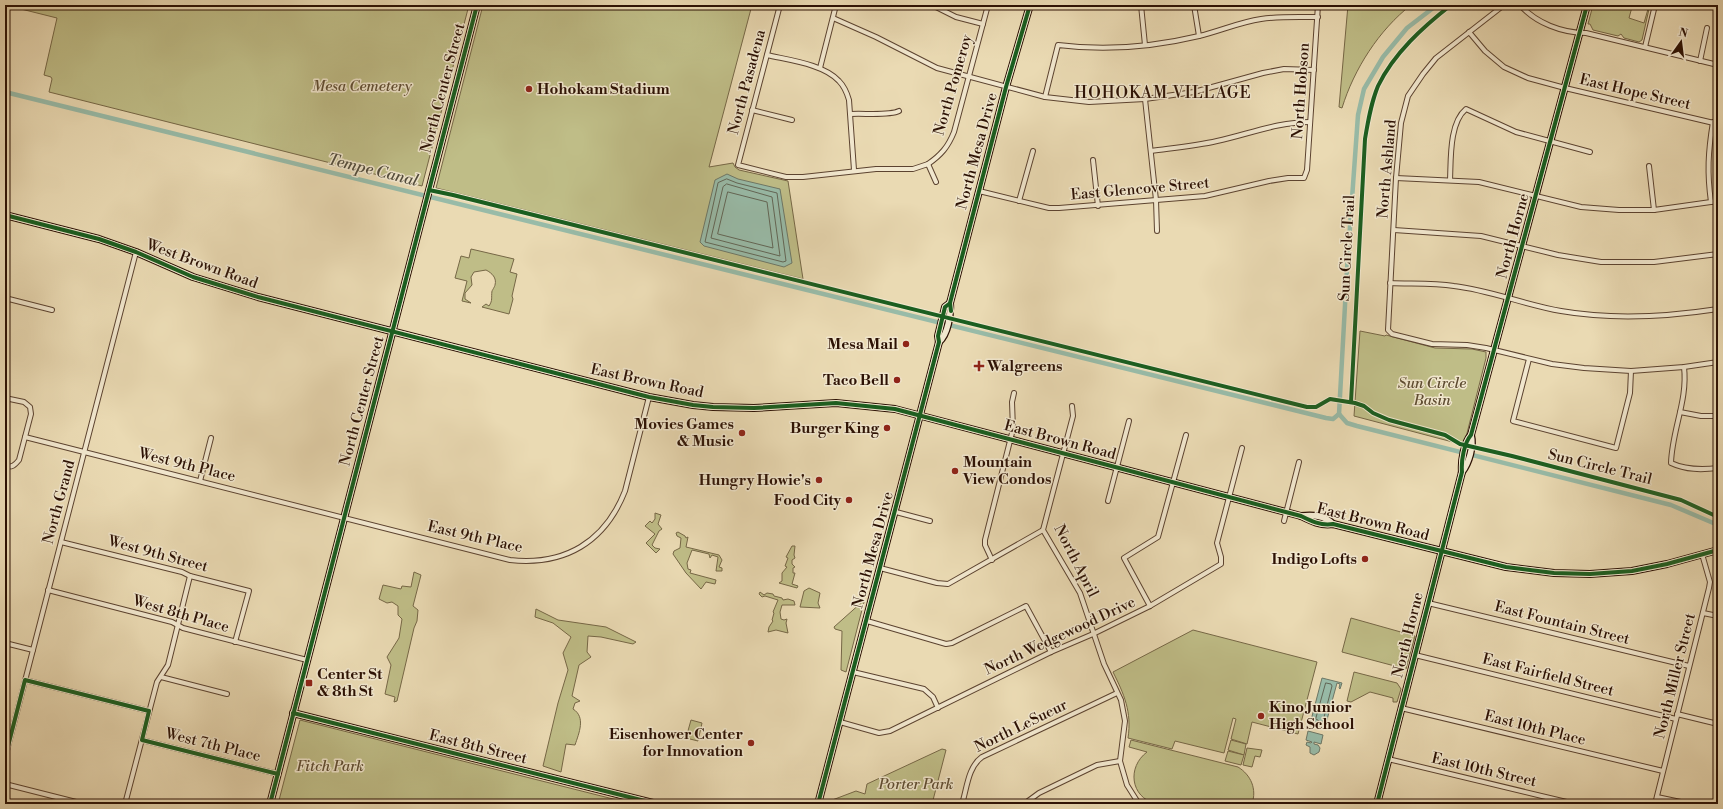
<svg xmlns="http://www.w3.org/2000/svg" width="1723" height="809" font-family="'Libre Bodoni',serif">
  <style>
    .green { fill: #bfbd87; stroke: #766746 }
    .water { fill: #98bba8; stroke: #6d7766 }
    .lines { fill: none; stroke-linecap: round; stroke-linejoin: round }
    .shore { stroke: #626656; stroke-width: 1 }
    .canal { stroke: #98bba8; stroke-width: 4.5 }
    .street-casing { stroke: #5c4330; stroke-width: 6 }
    .secondary-casing { stroke: #2c1104; stroke-width: 8 }
    .street { stroke: #f1e7ce; stroke-width: 4 }
    .secondary { stroke: #f1e7ce; stroke-width: 5.5 }
    .cycleway-casing { stroke: #f1e7ce; stroke-width: 6 }
    .cycleway { stroke: #1b5e20; stroke-width: 4 }
    .poi-dot { fill: #8f2418; stroke: #f1e7ce; stroke-width: 1.5 }
    .labels { text-anchor: middle; dominant-baseline: central; stroke-width: 3; stroke-linejoin: round; paint-order: stroke }
    .street-label { font-size: 15px; fill: #2c1104; stroke: #f1e7ce }
    .park-label { font-size: 15px; font-style: italic; fill: #5f4d32; stroke: #f1e7ce }
    .poi-label { font-size: 15px; font-weight: bold; fill: #2c1104; stroke: #f1e7ce; text-anchor: end }
    .neighbourhood-label { font-size: 16px; letter-spacing: 1px; fill: #2c1104; stroke: #f1e7ce }
    .water-label { font-size: 16px; font-style: italic; fill: #524c3d; stroke: #f1e7ce }
  </style>
  <rect width="100%" height="100%" fill="#eadab3"/>
  <filter id="stains"><feTurbulence type="fractalNoise" baseFrequency=".005" numOctaves="4"/><feColorMatrix values="0 0 0 0 .2 0 0 0 0 .09 0 0 0 0 .02 0 0 0 .5 -.17"/></filter>
  <radialGradient id="worn" r=".72"><stop offset=".6" stop-color="#630" stop-opacity="0"/><stop offset="1" stop-color="#630" stop-opacity=".3"/></radialGradient>
  <g class="green">
    <path d="M5,5H469L422,186L49,92L52,79L51,77L44,75L57,18Z"/>
    <path d="M483,5H752L709,167L733,163L735,167L739,170L788,181L803,279L436,188Z"/>
    <path d="M1348,5H1411C1379,30 1354,69 1342,108L1339,107Z"/>
    <path d="M1593,5H1637L1636,8L1632,7L1629,18L1644,23L1648,9H1649L1642,40L1639,42L1624,38L1621,34L1618,36L1593,30L1590,24H1588Z"/>
    <path d="M471,249L514,259L510,272L517,274L512,296L513,299L509,314L482,307L486,304L489,306C493,300 491,298 492,291C492,291 495,286 495,285C497,278 492,273 486,270L474,272L471,277L472,285L465,293V299L471,303L462,301L467,281L455,278L461,256L469,258Z"/>
    <path d="M1360,331L1385,336L1386,335L1435,348L1472,349L1486,352V358L1464,445L1354,416Z"/>
    <path d="M655,513L661,515L658,524L662,529L659,531L652,545L655,548L660,549L656,553L646,543L655,534L645,526L650,521L652,523L655,519Z"/>
    <path d="M678,532L685,536L686,538L688,537L686,547L719,555L722,560L719,567L722,568V571H716L718,557L712,555L710,558L709,554L692,550L687,563L688,569L691,570L690,573L716,580L715,584L706,582L701,589L686,573L673,554L674,551L680,548L681,538L677,536L676,533Z"/>
    <path d="M792,546H795L794,555L795,558L792,560V564L795,567L793,568V573H795L792,584L798,586L797,588L779,583L782,581V573L787,567L785,566L788,558L786,557Z"/>
    <path d="M414,572L421,575L413,606L418,610L417,621L414,628L397,701L394,702L395,697L385,694L391,665L387,657L399,638L402,619L398,615V606L392,602L387,603L379,599L383,585L401,589L402,586L411,587Z"/>
    <path d="M809,588L820,593L818,603L820,608L800,607L804,591Z"/>
    <path d="M760,592L764,595L767,593L773,594L774,596L782,598L783,600L788,599L794,601L795,605H782L780,612L781,619L784,620L787,619L786,623L788,633L776,630L768,632L769,627L773,621L772,620L774,613L773,612L778,600L765,596L762,597L759,594Z"/>
    <path d="M862,602H864L846,672L841,670L842,631L835,629L834,627Z"/>
    <path d="M536,609L558,620L606,627L636,642L633,644L601,637L588,636L587,652L591,657L579,665L572,696L580,701L575,703L573,709C586,717 579,733 575,745L566,744L561,772L543,766L558,703L568,670L563,653L571,637L553,623L535,617Z"/>
    <path d="M1351,618L1415,636L1406,669L1342,652Z"/>
    <path d="M1193,630L1317,662L1298,734L1252,722L1247,744L1231,739L1236,719L1233,718L1224,753L1175,741L1172,749L1128,738C1132,712 1124,694 1113,672Z"/>
    <path d="M1354,672L1397,683L1401,689L1397,702H1393V698L1370,692L1351,702L1347,701Z"/>
    <path d="M300,720L633,804H278Z"/>
    <path d="M691,720L702,723L698,741L686,738Z"/>
    <path d="M1131,740L1238,767C1251,775 1257,789 1252,804H1156C1130,797 1127,767 1147,752L1129,747Z"/>
    <path d="M1231,740L1246,744L1244,755L1228,750Z"/>
    <path d="M1247,748L1262,750L1260,757L1255,756L1252,767L1243,765Z"/>
    <path d="M942,749L946,750L932,804H826L827,802L856,791L865,794L867,784Z"/>
    <path d="M1228,751L1244,755L1241,765L1225,761Z"/>
  </g>
  <g class="water">
    <path d="M727,174L738,179L780,189L792,263L784,267L704,246L700,242L715,180Z"/>
    <path d="M1322,678L1342,683L1340,689L1339,688L1340,684L1337,683L1325,727L1310,724Z"/>
    <path d="M1308,731L1323,735L1321,744L1314,742V744L1318,745L1320,748L1319,752L1314,755L1310,753V747L1306,745L1307,742L1311,743L1312,742L1306,740Z"/>
  </g>
  <g class="lines">
    <g class="shore">
      <path d="M727,179L737,183L777,193L786,261L783,262L705,242L718,183Z"/>
      <path d="M727,184L772,197L780,256L711,238L723,187Z"/>
      <path d="M728,192L767,202L773,248L718,234Z"/>
      <path d="M1326,683L1331,684L1332,686L1323,721L1321,722L1316,719Z"/>
    </g>
    <g class="canal">
      <path d="M5,92L1326,418L1333,419L1339,414"/>
      <path d="M1339,414L1347,269L1358,115L1364,89L1383,57L1407,28L1437,5"/>
      <path d="M1339,414L1347,423L1357,426L1671,505L1718,525"/>
    </g>
    <g class="street-casing">
      <g id="street">
        <path d="M780,5L738,165L786,177H803L876,169H913L928,164L936,182"/>
        <path d="M932,5L956,17L983,24"/>
        <path d="M1141,5L1145,45"/>
        <path d="M1194,5L1199,36"/>
        <path d="M1504,5L1436,58L1423,74L1408,96L1401,123L1396,178L1388,330L1392,334L1432,344L1467,345L1486,348L1552,364L1584,368L1631,371L1684,367L1718,362"/>
        <path d="M1520,5C1536,23 1562,33 1586,33L1718,65"/>
        <path d="M833,18L876,37L937,68L1045,97L1089,102L1145,99L1194,92L1263,73L1284,69L1314,70"/>
        <path d="M1469,32L1485,51L1504,67L1528,78L1565,88L1718,124"/>
        <path d="M1645,47L1655,5"/>
        <path d="M767,55C788,60 824,64 839,81C844,86 847,93 849,100L854,170"/>
        <path d="M1700,61L1707,28"/>
        <path d="M820,68L836,5"/>
        <path d="M1045,97L1058,45C1105,51 1153,47 1199,36C1220,31 1240,22 1261,19C1280,16 1299,17 1318,17"/>
        <path d="M1145,99L1156,200L1157,231"/>
        <path d="M752,110L792,120"/>
        <path d="M851,114C863,113 889,116 899,111"/>
        <path d="M1151,151C1173,148 1196,146 1217,141C1249,134 1278,122 1310,122"/>
        <path d="M1093,160L1098,206"/>
        <path d="M928,164C941,155 948,147 954,132L988,5"/>
        <path d="M1649,166L1654,210"/>
        <path d="M1396,178L1479,182L1581,207L1619,210H1654L1718,201"/>
        <path d="M1450,180C1451,160 1449,123 1466,109L1516,132L1590,152"/>
        <path d="M979,191L1049,208H1059L1205,196L1269,181L1288,178H1304L1307,170L1318,5"/>
        <path d="M1019,201L1033,151"/>
        <path d="M1711,202C1707,173 1708,152 1713,122"/>
        <path d="M1394,230L1481,236L1558,255L1601,262H1654L1718,254"/>
        <path d="M1390,283C1411,284 1433,283 1454,286C1490,290 1525,305 1561,311C1613,320 1666,317 1718,309"/>
        <path d="M5,298L52,310"/>
        <path d="M1529,359L1513,421L1616,448L1630,393L1631,371"/>
        <path d="M1684,367C1688,400 1672,430 1671,463C1686,470 1701,470 1718,468"/>
        <path d="M5,398L24,402L30,407L31,414L19,460C15,465 12,468 5,466"/>
        <path d="M1072,406L1073,416L1043,530L1080,593L1104,664L1121,700L1125,721L1120,761L1127,785L1139,804"/>
        <path d="M1680,412L1701,416H1718"/>
        <path d="M25,437L510,560C565,566 605,542 625,491L649,397"/>
        <path d="M200,481L211,438"/>
        <path d="M1108,501L1129,421"/>
        <path d="M896,512L930,521"/>
        <path d="M1284,521L1299,462"/>
        <path d="M61,542L182,572L190,576L249,591L235,642"/>
        <path d="M992,560L985,545V540L1013,429L1012,402L1014,393"/>
        <path d="M880,568L937,583L948,584L1043,530"/>
        <path d="M48,590L172,622L183,628L307,660"/>
        <path d="M1428,603L1689,666"/>
        <path d="M1150,606L1124,558L1158,537L1186,435"/>
        <path d="M1703,613L1718,616"/>
        <path d="M867,621L946,644L952,643L1026,606L1051,652"/>
        <path d="M5,643L33,650"/>
        <path d="M1415,655L1676,719"/>
        <path d="M853,672L924,689L933,697L938,708"/>
        <path d="M161,677L227,694"/>
        <path d="M25,680L149,711"/>
        <path d="M1401,708L1663,771"/>
        <path d="M1677,714L1718,724"/>
        <path d="M840,722L879,733L890,731L1051,652L1093,634L1150,606L1221,564V557L1217,543L1242,448"/>
        <path d="M142,740L278,774"/>
        <path d="M5,758L136,252"/>
        <path d="M1388,759L1575,804"/>
        <path d="M5,784L84,804"/>
        <path d="M1657,797L1690,804"/>
        <path d="M125,804L157,682L168,665L190,576"/>
        <path d="M962,804C967,788 968,767 982,757L1117,693"/>
        <path d="M1024,804L1039,793L1097,765L1120,761"/>
        <path d="M1655,804L1709,588L1710,582L1702,554"/>
      </g>
    </g>
    <g class="secondary-casing">
      <g id="secondary">
        <path d="M5,215L99,239L136,252L193,277L258,297L649,397L693,405L713,407L754,408L836,403L895,409L1301,516C1311,521 1321,526 1333,524L1506,567L1554,573L1590,574L1632,571L1667,564L1718,550"/>
        <path d="M939,342C948,334 951,314 950,303L1006,87L1030,5"/>
        <path d="M1462,472C1469,463 1474,446 1471,435"/>
        <path d="M1301,516C1313,515 1324,515 1333,524"/>
        <path d="M293,713L657,804"/>
        <path d="M270,804L477,5"/>
        <path d="M818,804L939,342L938,336L945,307L949,304"/>
        <path d="M1377,804L1462,472C1461,461 1464,443 1471,435L1587,5"/>
      </g>
    </g>
    <use href="#street" class="street"/>
    <use href="#secondary" class="secondary"/>
    <g class="cycleway-casing">
      <g id="cycleway">
        <path d="M429,190L453,195L1307,407H1316L1330,399L1355,403L1364,406L1373,413L1389,420L1445,435L1460,444L1512,456L1681,500L1718,517"/>
        <path d="M5,215L99,239L136,252L193,277L258,297L649,397L693,405L713,407L754,408L836,403L895,409L1301,516C1311,521 1321,526 1333,524L1506,567L1554,573L1590,574L1632,571L1667,564L1718,550"/>
        <path d="M951,311L950,303L1006,87L1030,5"/>
        <path d="M1351,402L1365,139C1368,121 1371,103 1378,86C1394,53 1423,27 1451,5"/>
        <path d="M293,713L657,804"/>
        <path d="M5,758L25,680L149,711L142,740L278,774"/>
        <path d="M270,804L477,5"/>
        <path d="M818,804L939,342L938,336L945,307L949,304"/>
        <path d="M1377,804L1462,472C1461,461 1464,443 1471,435L1587,5"/>
      </g>
    </g>
    <use href="#cycleway" class="cycleway"/>
  </g>
  <g class="poi-dot">
    <circle cx="529" cy="89" r="4"/>
    <circle cx="906" cy="344" r="4"/>
    <path d="M977 360h4v4h4v4h-4v4h-4v-4h-4v-4h4z"/>
    <circle cx="897" cy="380" r="4"/>
    <circle cx="887" cy="428" r="4"/>
    <circle cx="742" cy="433" r="4"/>
    <circle cx="955" cy="471" r="4"/>
    <circle cx="819" cy="480" r="4"/>
    <circle cx="849" cy="500" r="4"/>
    <circle cx="1365" cy="559" r="4"/>
    <rect x="305" y="679" width="8" height="8" rx="2"/>
    <circle cx="1261" cy="716" r="4"/>
    <circle cx="751" cy="743" r="4"/>
  </g>
  <g class="labels">
    <g class="street-label">
      <text transform="translate(747 82) rotate(-75)">North Pasadena</text>
      <text transform="translate(953 85) rotate(-74)">North Pomeroy</text>
      <text transform="translate(443 88) rotate(-75)">North Center Street</text>
      <text transform="translate(1301 91) rotate(-86)">North Hobson</text>
      <text transform="translate(1635 92) rotate(13)">East Hope Street</text>
      <text transform="translate(977 151) rotate(-75)">North Mesa Drive</text>
      <text transform="translate(1387 169) rotate(-85)">North Ashland</text>
      <text transform="translate(1140 189) rotate(-5)">East Glencove Street</text>
      <text transform="translate(1513 236) rotate(-75)">North Horne</text>
      <text transform="translate(1347 248) rotate(-87)">Sun Circle Trail</text>
      <text transform="translate(202 264) rotate(20)">West Brown Road</text>
      <text transform="translate(647 381) rotate(12)">East Brown Road</text>
      <text transform="translate(362 401) rotate(-75)">North Center Street</text>
      <text transform="translate(1060 440) rotate(15)">East Brown Road</text>
      <text transform="translate(187 465) rotate(14)">West 9th Place</text>
      <text transform="translate(1600 467) rotate(14)">Sun Circle Trail</text>
      <text transform="translate(59 502) rotate(-75)">North Grand</text>
      <text transform="translate(1373 522) rotate(14)">East Brown Road</text>
      <text transform="translate(475 537) rotate(13)">East 9th Place</text>
      <text transform="translate(873 550) rotate(-75)">North Mesa Drive</text>
      <text transform="translate(158 554) rotate(15)">West 9th Street</text>
      <text transform="translate(1076 561) rotate(63)">North April</text>
      <text transform="translate(181 614) rotate(16)">West 8th Place</text>
      <text transform="translate(1562 623) rotate(14)">East Fountain Street</text>
      <text transform="translate(1408 635) rotate(-76)">North Horne</text>
      <text transform="translate(1060 636) rotate(-25)">North Wedgewood Drive</text>
      <text transform="translate(1548 675) rotate(14)">East Fairfield Street</text>
      <text transform="translate(1675 676) rotate(-76)">North Miller Street</text>
      <text transform="translate(1021 726) rotate(-26)">North LeSueur</text>
      <text transform="translate(1535 728) rotate(14)">East 10th Place</text>
      <text transform="translate(213 745) rotate(14)">West 7th Place</text>
      <text transform="translate(478 747) rotate(14)">East 8th Street</text>
      <text transform="translate(1484 770) rotate(13)">East 10th Street</text>
    </g>
    <g class="park-label">
      <text x="362" y="86">Mesa Cemetery</text>
      <text x="1432" y="383">Sun Circle<tspan x="1432" dy="17">Basin</tspan></text>
      <text x="330" y="766">Fitch Park</text>
      <text x="916" y="784">Porter Park</text>
    </g>
    <g class="poi-label">
      <text x="537" y="89" text-anchor="start">Hohokam Stadium</text>
      <text x="898" y="344">Mesa Mail</text>
      <text x="987" y="366" text-anchor="start">Walgreens</text>
      <text x="889" y="380">Taco Bell</text>
      <text x="734" y="424">Movies Games<tspan x="734" dy="17">&amp; Music</tspan></text>
      <text x="879" y="428">Burger King</text>
      <text x="963" y="462" text-anchor="start">Mountain<tspan x="963" dy="17">View Condos</tspan></text>
      <text x="811" y="480">Hungry Howie's</text>
      <text x="841" y="500">Food City</text>
      <text x="1357" y="559">Indigo Lofts</text>
      <text x="317" y="674" text-anchor="start">Center St<tspan x="317" dy="17">&amp; 8th St</tspan></text>
      <text x="1269" y="707" text-anchor="start">Kino Junior<tspan x="1269" dy="17">High School</tspan></text>
      <text x="743" y="734">Eisenhower Center<tspan x="743" dy="17">for Innovation</tspan></text>
    </g>
    <g class="neighbourhood-label">
      <text x="1163" y="93">HOHOKAM VILLAGE</text>
    </g>
    <g class="water-label">
      <text transform="translate(373 170) rotate(14)">Tempe Canal</text>
    </g>
  </g>
  <rect width="1723" height="809" fill="none" stroke="#eadab3" stroke-width="20"/>
  <rect x="6" y="6" width="1711" height="797" fill="none" stroke="#2c1104" stroke-width="2"/>
  <rect x="10" y="10" width="1703" height="789" fill="none" stroke="#2c1104"/>
  <g transform="translate(1681 42) rotate(14)" stroke="#f1e7ce" stroke-width="3" paint-order="stroke">
  <path d="M0-3L7 15L0 10L-7 15Z" fill="#2c1104"/>
  <text y="-6" font-size="11" font-weight="bold" text-anchor="middle" fill="#2c1104">N</text>
  </g>
  <rect width="100%" height="100%" filter="url(#stains)"/>
  <rect width="100%" height="100%" fill="url(#worn)"/>
</svg>
